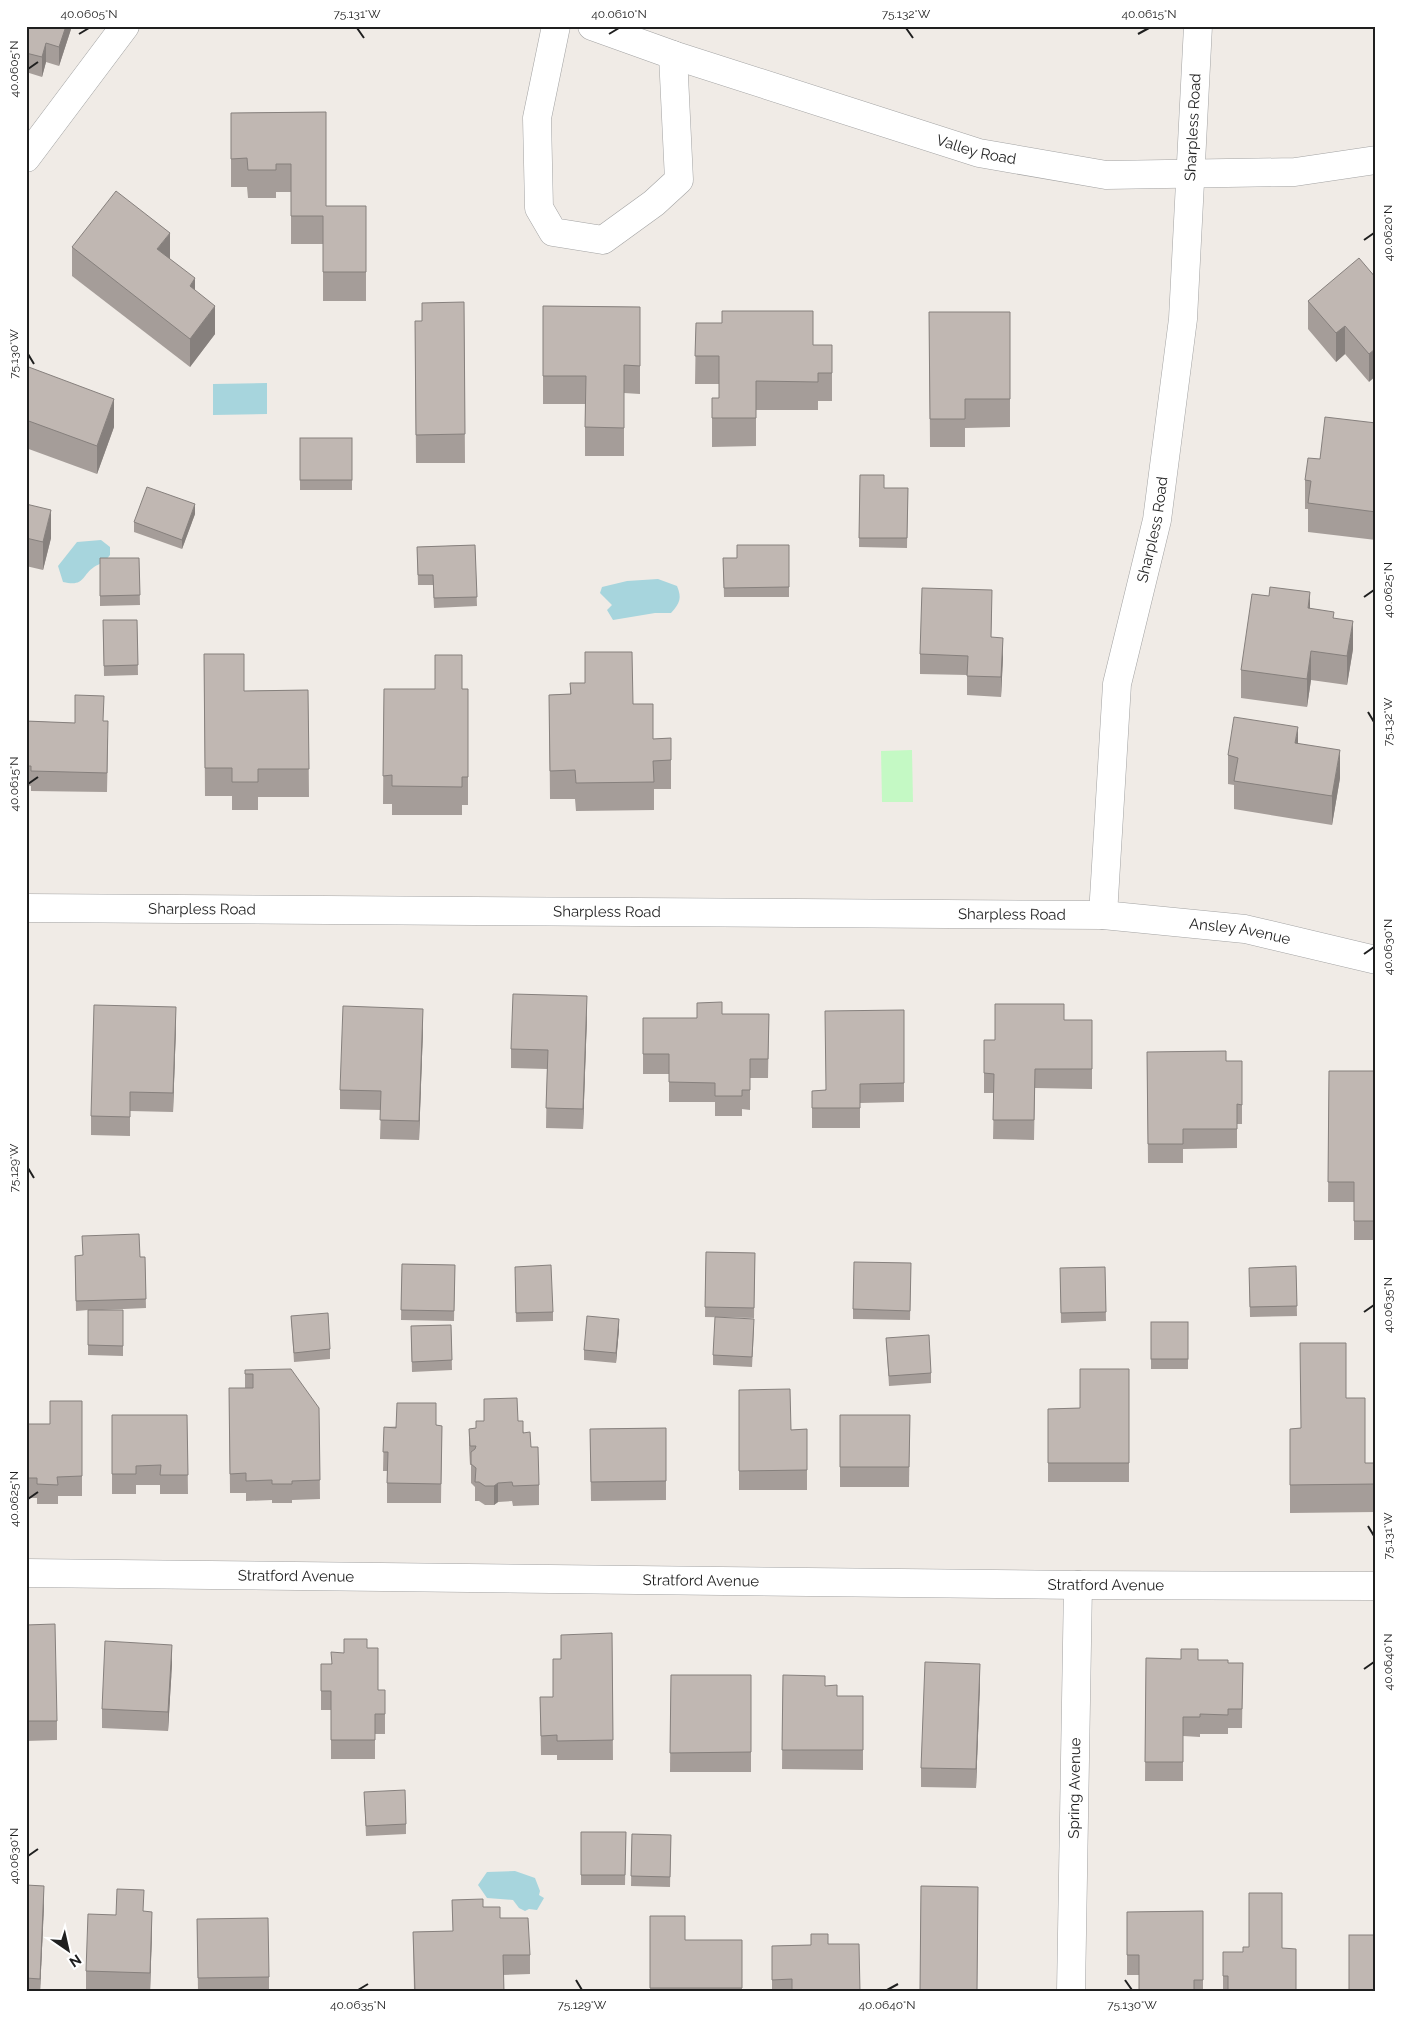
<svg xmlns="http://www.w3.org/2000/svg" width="1402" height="2018" font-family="Raleway,sans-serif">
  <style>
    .park { fill: #c4f9c4 }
    .water { fill: #a7d5dd }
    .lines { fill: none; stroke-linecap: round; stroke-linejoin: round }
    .minor-casing { stroke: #a3a3a3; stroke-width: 29 }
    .minor { stroke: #fff; stroke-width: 28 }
    .wall { fill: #a59d99 }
    .shaded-wall { fill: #86807d }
    .building { fill: #c0b7b2; stroke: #86807d }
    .ticks { fill: none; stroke: #1f1f1f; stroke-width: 2 }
    .labels { text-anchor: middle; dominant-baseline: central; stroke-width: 4; stroke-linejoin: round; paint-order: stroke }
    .street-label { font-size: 15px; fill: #1f1f1f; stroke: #fff }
    .neatline { fill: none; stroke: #1f1f1f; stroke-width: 2 }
    .ticks-label { font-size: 12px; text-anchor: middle; fill: #1f1f1f }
  </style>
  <rect width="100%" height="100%" fill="#f0ebe6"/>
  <path class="park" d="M912,750L913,802H882L881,751Z"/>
  <g class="water">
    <path d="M267,383V414L213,415V384Z"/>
    <path d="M101,540L110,547V555C105,562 101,563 94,567C81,576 85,587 63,582L58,566L77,542Z"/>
    <path d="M658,579L677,586C682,598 680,603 671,613H655L613,620L607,610L612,605L600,593L602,587L627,581Z"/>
    <path d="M515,1871L535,1878L540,1891L539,1895L544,1898L537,1910L529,1909L525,1911L519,1908L513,1900L487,1898L478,1885L487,1872Z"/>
  </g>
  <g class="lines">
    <g class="minor-casing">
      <g id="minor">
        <path d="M556,26L537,118L539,208L553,232L603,240L654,203L679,180L673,55"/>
        <path id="s1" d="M592,26L673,55L979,153L1106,175L1295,172L1376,160"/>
        <path d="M26,158L125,26"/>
        <path id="s2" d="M26,908L1103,915L1245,929L1376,960"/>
        <path id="s3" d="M1103,915L1117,684L1157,520L1183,319L1198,26"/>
        <path id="s4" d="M26,1573L1078,1585L1376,1586"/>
        <path id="s5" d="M1071,1992L1078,1585"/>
      </g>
    </g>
    <use href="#minor" class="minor"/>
  </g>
  <g class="wall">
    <path d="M26,26H72L59,66L46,62L42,77L26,72Z"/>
    <path d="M326,112V206H366V301H323V244H291V192H276V198H248L247,187H231V113Z"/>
    <path d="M72,247L195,290L215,334L190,367L72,276Z"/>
    <path d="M1376,278L1369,382L1345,354L1336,362L1308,329V301Z"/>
    <path d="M464,302L465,463H416L415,321H422Z"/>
    <path d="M543,306L640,307V394L624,393V456H585V404H543Z"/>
    <path d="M929,312H1010V427L965,428V447H930Z"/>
    <path d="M696,323L813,345H832V401H818V410H756V446L712,447V398H719V384H695Z"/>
    <path d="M26,366L114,427L97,474L26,448Z"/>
    <path d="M1376,423V540L1308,532V509H1305V480L1320,459Z"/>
    <rect x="300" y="438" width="52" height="52"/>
    <path d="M860,475L884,488H908L907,548L859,547Z"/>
    <path d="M26,504L51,538L43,570L26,566Z"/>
    <path d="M195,514L182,549L134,532V522Z"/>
    <path d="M475,545L477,606L434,608L433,585H418L417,547Z"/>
    <path d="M789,545V597H724L723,558H737Z"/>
    <path d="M100,558H139L140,605L100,606Z"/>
    <path d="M1310,608L1334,618L1353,649L1347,685L1311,680L1307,707L1241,698V670Z"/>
    <path d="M992,610L991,637L1003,657L1001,697L967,695V675L920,674V654Z"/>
    <path d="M103,620H137L138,675L104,676Z"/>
    <path d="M204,654L244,691L308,690L309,797H258V810H232V796H205Z"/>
    <path d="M570,683L633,704L653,739L671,738V789H654V810L576,811L575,799H550L549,695L570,694Z"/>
    <path d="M384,689H468V805H462V815H392V804H383Z"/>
    <path d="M26,721L75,723L103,721L108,741L107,792L31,791V786L26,785Z"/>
    <path d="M1298,743L1340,778L1332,825L1234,809V785L1228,784V755Z"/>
    <path d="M904,1010V1102L860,1103V1128H812V1091L825,1090Z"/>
    <path d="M722,1014H769L768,1078H750V1110L742,1109V1116H715V1102H669V1074H643V1018H697Z"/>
    <path d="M587,1016L583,1129L546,1128L547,1069L511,1068V1049Z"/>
    <path d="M1064,1020H1092V1089L1035,1088L1034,1140L993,1139L994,1093H984V1073L995,1040Z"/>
    <path d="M176,1026L173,1112L130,1111V1136L91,1135V1116Z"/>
    <path d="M423,1029L419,1140L380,1139L381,1110L340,1109V1090Z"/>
    <path d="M1147,1052L1226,1061H1242V1124H1237V1148L1183,1149V1163H1148Z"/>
    <path d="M1329,1071H1376V1240H1354V1202H1328Z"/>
    <path d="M706,1252L755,1253L754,1318L705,1317Z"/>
    <path d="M75,1256L145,1257L146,1308L102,1310H123V1356L88,1355V1310L76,1311Z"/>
    <path d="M911,1263L910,1320L853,1319V1309Z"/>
    <path d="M402,1264L455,1265L454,1321L401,1320Z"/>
    <path d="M1296,1266L1297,1316L1250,1317L1249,1268Z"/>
    <path d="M1105,1267L1106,1321L1061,1323L1060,1268Z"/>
    <path d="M515,1277L553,1312V1321L516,1322Z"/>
    <path d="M291,1316L330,1349V1359L294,1362Z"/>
    <rect x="1151" y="1322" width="37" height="47"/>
    <path d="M451,1325L452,1370L412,1372L411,1326Z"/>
    <path d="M619,1329L616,1363L584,1360V1350Z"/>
    <path d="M754,1329L752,1367L713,1365V1355Z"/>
    <path d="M886,1338L931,1373V1383L889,1386Z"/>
    <path d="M1129,1369V1482H1048V1409L1080,1408Z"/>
    <path d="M245,1370L319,1408L320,1499L292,1500V1503H272V1500L246,1501V1493H230L229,1388H245Z"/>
    <path d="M739,1390L791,1430L807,1429V1490H739Z"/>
    <path d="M1346,1398L1365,1463H1376V1512L1290,1513V1429L1301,1428Z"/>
    <path d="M484,1399L518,1421L531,1447L539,1485V1505L513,1506L512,1501L498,1502L494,1505H485L479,1501H475V1487L471,1483V1465H470L469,1448V1429L476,1428L484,1421Z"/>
    <path d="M82,1401V1496H58V1504H37V1498H26V1424H50Z"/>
    <path d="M112,1415H187L188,1494H160V1485H136V1494H112Z"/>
    <path d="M840,1415H910L909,1487H840Z"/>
    <path d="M436,1425L442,1426L441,1503H387V1471H383L384,1427Z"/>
    <path d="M666,1428V1500L591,1501L590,1429Z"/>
    <path d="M26,1625L57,1721V1740L26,1741Z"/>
    <path d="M612,1633L613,1760H557V1755H541L540,1697H553L561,1659Z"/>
    <path d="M367,1648L378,1690H385V1734H375V1759H331V1710H321V1664H331L344,1653Z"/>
    <path d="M1146,1658L1198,1660L1228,1663H1243L1242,1728H1228V1734H1200V1737L1183,1736V1781H1145Z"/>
    <path d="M172,1664L168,1731L102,1728V1709Z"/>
    <path d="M671,1675H751V1772H670Z"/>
    <path d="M783,1675L825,1686L837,1696H863V1770L782,1769Z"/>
    <path d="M980,1683L976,1788L921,1787V1768Z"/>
    <path d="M364,1792L406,1824V1834L366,1836Z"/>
    <path d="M581,1832H626L625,1885H581Z"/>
    <path d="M632,1834L671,1835L670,1887L631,1886Z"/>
    <path d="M26,1885L44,1905L40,1992H26Z"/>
    <path d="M921,1886L978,1887L977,1992H920Z"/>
    <path d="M452,1900L483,1907L500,1918L530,1955V1974L503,1975L504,1992H414L413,1932L453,1931Z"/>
    <path d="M144,1911L152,1931L150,1992L86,1991V1971L116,1915Z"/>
    <path d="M1203,1911V1992H1139V1975H1127V1912Z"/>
    <path d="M650,1916L685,1940H742V1992H650Z"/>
    <path d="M197,1919L269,1977V1992H198Z"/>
    <path d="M811,1934L828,1944L860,1992H772V1946L811,1945Z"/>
    <path d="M1282,1948L1296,1992H1223V1952H1243Z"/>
  </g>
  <g class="shaded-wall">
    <path d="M66,26H72L59,66V47Z"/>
    <path d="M46,43V62L42,77V57Z"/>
    <path d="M170,233V261L157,249Z"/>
    <path d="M195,278V307L190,286Z"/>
    <path d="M215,306V334L190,367V339Z"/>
    <path d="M1345,326V354L1336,362V333Z"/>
    <path d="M1376,348V376L1369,382V354Z"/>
    <path d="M114,399V427L97,474V446Z"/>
    <path d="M195,504V514L182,549V540Z"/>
    <path d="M51,510V538L43,570V542Z"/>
    <path d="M1310,592V620L1308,608Z"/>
    <path d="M1353,621V649L1347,685V656Z"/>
    <path d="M1003,638V657L1001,697V677Z"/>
    <path d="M1311,651V680L1307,707V679Z"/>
    <path d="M1298,727V755L1295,743Z"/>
    <path d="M1340,750V778L1332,825V796Z"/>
    <path d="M587,996V1016L583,1129V1109Z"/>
    <path d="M176,1007V1026L173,1112V1093Z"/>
    <path d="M423,1009V1029L419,1140V1121Z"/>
    <path d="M619,1319V1329L616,1363V1353Z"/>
    <path d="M498,1483V1502L494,1505V1486Z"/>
    <path d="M172,1645V1664L168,1731V1712Z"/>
    <path d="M980,1664V1683L976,1788V1769Z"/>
    <path d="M44,1886V1905L40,1992V1979Z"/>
    <path d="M152,1912V1931L150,1992V1973Z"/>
  </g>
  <g class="building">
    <path d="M26,26H66L59,47L46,43L42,57L26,53Z"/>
    <path d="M326,112V206H366V272H323V216H291V164H276V170H248L247,158L231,159V113Z"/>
    <path d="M116,191L170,233L157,249L195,278L190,286L215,306L190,339L72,247Z"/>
    <path d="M1359,258L1376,278V348L1369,354L1345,326L1336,333L1308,301Z"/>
    <path d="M464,302L465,434L416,435L415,321H422V303Z"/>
    <path d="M543,306L640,307V366L624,365V428L585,427L586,376H543Z"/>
    <path d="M722,311H813V345H832V373H818V382L756,381V418H712V398H719V356H695L696,323H722Z"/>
    <path d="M929,312H1010V399H965V419H930Z"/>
    <path d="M26,366L114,399L97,446L26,420Z"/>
    <path d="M1325,417L1376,423V512L1308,503L1311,481L1305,480L1308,458L1320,459Z"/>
    <rect x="300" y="438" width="52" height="42"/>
    <path d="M860,475H884V488H908L907,538H859Z"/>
    <path d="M147,487L195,504L182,540L134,522Z"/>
    <path d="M26,504L51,510L43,542L26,538Z"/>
    <path d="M475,545L477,597L434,598L433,575H418L417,547Z"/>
    <path d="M737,545H789V587L724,588L723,558H737Z"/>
    <path d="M100,558H139L140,595L100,596Z"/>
    <path d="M1270,587L1310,592L1308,608L1334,612L1333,618L1353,621L1347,656L1311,651L1307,679L1241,670L1252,594L1269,596Z"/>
    <path d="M922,588L992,590L991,637L1003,638L1001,677L967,676L968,656L920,654Z"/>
    <path d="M103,620H137L138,665L104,666Z"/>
    <path d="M585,652H632L633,704H653V739L671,738V760L653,761L654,782L576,783L575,770L550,771L549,695L571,694L570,683H585Z"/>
    <path d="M204,654H244V691L308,690L309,769H258V782H232V768H205Z"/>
    <path d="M435,655H462V689H468V777H462V787L392,786V775L383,776L384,689H435Z"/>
    <path d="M75,695L104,696L103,721H108L107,773L31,771V766H26V721L75,723Z"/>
    <path d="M1234,717L1298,727L1295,743L1340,750L1332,796L1234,781L1238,758L1228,755Z"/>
    <path d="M513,994L587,996L583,1109L546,1108L548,1050L511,1049Z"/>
    <path d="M722,1002V1014H769L768,1059H750V1090H742V1096H715V1083L669,1082V1054H643V1018H697V1003Z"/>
    <path d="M995,1004H1064V1020H1092V1069H1035L1034,1120H993L994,1074L984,1073V1040H995Z"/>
    <path d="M94,1005L176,1007L173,1093L130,1092V1117L91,1116Z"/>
    <path d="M343,1006L423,1009L419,1121L380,1120L381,1091L340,1090Z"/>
    <path d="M904,1010V1083L860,1084V1108H812V1091L826,1090L825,1011Z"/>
    <path d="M1226,1051V1061H1242V1105L1237,1104V1129H1183V1144H1148L1147,1052Z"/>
    <path d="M1329,1071H1376V1221H1354V1182H1328Z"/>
    <path d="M139,1234L140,1257H145L146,1299L76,1301L75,1256L83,1255L82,1236Z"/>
    <path d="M706,1252L755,1253L754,1308L705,1307Z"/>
    <path d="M854,1262L911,1263L910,1311L853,1309Z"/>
    <path d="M402,1264L455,1265L454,1311L401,1310Z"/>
    <path d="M551,1265L553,1312L516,1313L515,1267Z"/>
    <path d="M1296,1266L1297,1306L1250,1307L1249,1268Z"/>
    <path d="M1105,1267L1106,1312L1061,1313L1060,1268Z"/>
    <path d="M88,1310H123V1346L88,1345Z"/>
    <path d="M328,1313L330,1349L294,1353L291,1316Z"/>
    <path d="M587,1316L619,1319L616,1353L584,1350Z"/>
    <path d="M715,1317L754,1319L752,1357L713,1355Z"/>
    <rect x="1151" y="1322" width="37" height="37"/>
    <path d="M451,1325L452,1360L412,1362L411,1326Z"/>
    <path d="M929,1335L931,1373L889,1376L886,1338Z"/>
    <path d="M1300,1343H1346V1398H1365V1463H1376V1484L1290,1485V1429L1301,1428Z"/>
    <path d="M291,1369L319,1408L320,1480L292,1481V1484H272V1480L246,1481V1473L230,1474L229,1388H253V1374H245V1370Z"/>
    <path d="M1080,1369H1129V1463H1048V1409L1080,1408Z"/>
    <path d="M790,1389L791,1430L807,1429V1470L739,1471V1390Z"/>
    <path d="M517,1398L518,1421H523V1433L530,1432L531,1447H538L539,1485L513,1486L512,1482L498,1483L494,1486H485L479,1482H475L476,1468L471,1464V1452L475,1449L476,1446H470L469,1429L476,1428V1421H484V1399Z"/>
    <path d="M50,1401H82V1476L57,1477L58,1485L37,1484V1478H26V1424H50Z"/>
    <path d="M397,1403H436V1425L442,1426L441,1484L387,1483L388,1452H383L384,1427L396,1428Z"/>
    <path d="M112,1415H187L188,1475H160L161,1465L136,1466V1474H112Z"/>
    <path d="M840,1415H910L909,1467H840Z"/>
    <path d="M666,1428V1481L591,1482L590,1429Z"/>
    <path d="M55,1624L57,1721H26V1625Z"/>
    <path d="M612,1633L613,1740L557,1741V1735L541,1736L540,1697H553V1659H561V1635Z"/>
    <path d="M344,1639H367V1648H378V1690H385V1714H375V1740H331V1691H321V1664H332L331,1652L344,1653Z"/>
    <path d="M105,1641L172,1645L168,1712L102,1709Z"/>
    <path d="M1181,1649H1198V1660H1228V1663H1243L1242,1709H1228V1715L1200,1714V1717H1183V1762H1145L1146,1658L1181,1659Z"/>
    <path d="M925,1662L980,1664L976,1769L921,1768Z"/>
    <path d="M671,1675H751V1752L670,1753Z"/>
    <path d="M783,1675L825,1676V1686L837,1685V1696H863V1750H782Z"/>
    <path d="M405,1790L406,1824L366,1826L364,1792Z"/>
    <path d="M581,1832H626L625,1875H581Z"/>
    <path d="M632,1834L671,1835L670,1877L631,1876Z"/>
    <path d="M26,1885L44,1886L40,1979L26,1978Z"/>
    <path d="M921,1886L978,1887L977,1990H920Z"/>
    <path d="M117,1889L144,1890L143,1911L152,1912L150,1973L86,1971L88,1914L116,1915Z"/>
    <path d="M1249,1893H1282V1948L1296,1949V1992H1228V1976H1223V1952H1243V1947H1249Z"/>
    <path d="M483,1899V1907H500V1918H528L530,1955H503L504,1992H415L413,1932L453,1931L452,1900Z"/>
    <path d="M1203,1911V1980H1194V1992H1139V1955H1127V1912Z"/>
    <path d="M650,1916H685V1940H742V1988H650Z"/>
    <path d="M268,1918L269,1977L198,1978L197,1919Z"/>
    <path d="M811,1934H828V1944H859L860,1992H792V1979L772,1980V1946L811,1945Z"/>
    <rect x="1349" y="1935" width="27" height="57"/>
  </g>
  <path class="ticks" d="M357,28L364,38M906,28L913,38M79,34L89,28M609,34L619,28M1138,34L1149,28M28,69L38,62M1364,240L1374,233M28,354L34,364M1364,597L1374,590M1368,712L1374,722M28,784L38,777M1364,954L1374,947M28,1168L34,1178M1364,1312L1374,1305M28,1499L38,1492M1368,1526L1374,1536M1364,1669L1374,1662M28,1856L38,1849M576,1980L582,1990M1125,1980L1132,1990M358,1990L368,1984M887,1990L898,1984"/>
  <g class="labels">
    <g class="street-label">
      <text stroke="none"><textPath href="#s3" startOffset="795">Sharpless Road</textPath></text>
      <text stroke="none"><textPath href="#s1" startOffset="404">Valley Road</textPath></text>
      <text stroke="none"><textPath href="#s3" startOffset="390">Sharpless Road</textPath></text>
      <text stroke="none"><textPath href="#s2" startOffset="176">Sharpless Road</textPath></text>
      <text stroke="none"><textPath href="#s2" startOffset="581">Sharpless Road</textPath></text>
      <text stroke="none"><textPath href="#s2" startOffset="986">Sharpless Road</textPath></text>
      <text stroke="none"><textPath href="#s2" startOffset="1215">Ansley Avenue</textPath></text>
      <text stroke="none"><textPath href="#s4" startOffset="270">Stratford Avenue</textPath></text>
      <text stroke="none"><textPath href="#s4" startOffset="675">Stratford Avenue</textPath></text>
      <text stroke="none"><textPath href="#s4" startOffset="1080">Stratford Avenue</textPath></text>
      <text stroke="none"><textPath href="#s5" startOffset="204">Spring Avenue</textPath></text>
    </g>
  </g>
  <rect width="1402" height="2018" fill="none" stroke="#ffffff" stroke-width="55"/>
  <g transform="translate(68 1950) rotate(146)" stroke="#ffffff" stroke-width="4" paint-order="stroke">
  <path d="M0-4L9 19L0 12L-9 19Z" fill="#1f1f1f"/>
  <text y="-8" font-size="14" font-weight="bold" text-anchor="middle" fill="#1f1f1f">N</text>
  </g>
  <rect x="28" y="28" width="1346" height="1962" class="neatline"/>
  <g class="ticks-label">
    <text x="89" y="18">40.0605°N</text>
    <text x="357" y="18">75.131°W</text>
    <text x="619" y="18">40.0610°N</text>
    <text x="906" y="18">75.132°W</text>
    <text x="1149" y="18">40.0615°N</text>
    <text transform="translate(14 69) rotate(-90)" y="4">40.0605°N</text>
    <text transform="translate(1388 233) rotate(-90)" y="4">40.0620°N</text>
    <text transform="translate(14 354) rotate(-90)" y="4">75.130°W</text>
    <text transform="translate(1388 590) rotate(-90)" y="4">40.0625°N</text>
    <text transform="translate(1388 722) rotate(-90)" y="4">75.132°W</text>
    <text transform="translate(14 784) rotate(-90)" y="4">40.0615°N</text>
    <text transform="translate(1388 947) rotate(-90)" y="4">40.0630°N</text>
    <text transform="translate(14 1168) rotate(-90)" y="4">75.129°W</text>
    <text transform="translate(1388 1305) rotate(-90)" y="4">40.0635°N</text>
    <text transform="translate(14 1499) rotate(-90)" y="4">40.0625°N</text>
    <text transform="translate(1388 1536) rotate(-90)" y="4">75.131°W</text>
    <text transform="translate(1388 1662) rotate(-90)" y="4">40.0640°N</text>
    <text transform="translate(14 1856) rotate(-90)" y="4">40.0630°N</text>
    <text x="358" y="2009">40.0635°N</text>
    <text x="582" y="2009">75.129°W</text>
    <text x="887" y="2009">40.0640°N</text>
    <text x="1132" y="2009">75.130°W</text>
  </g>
</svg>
